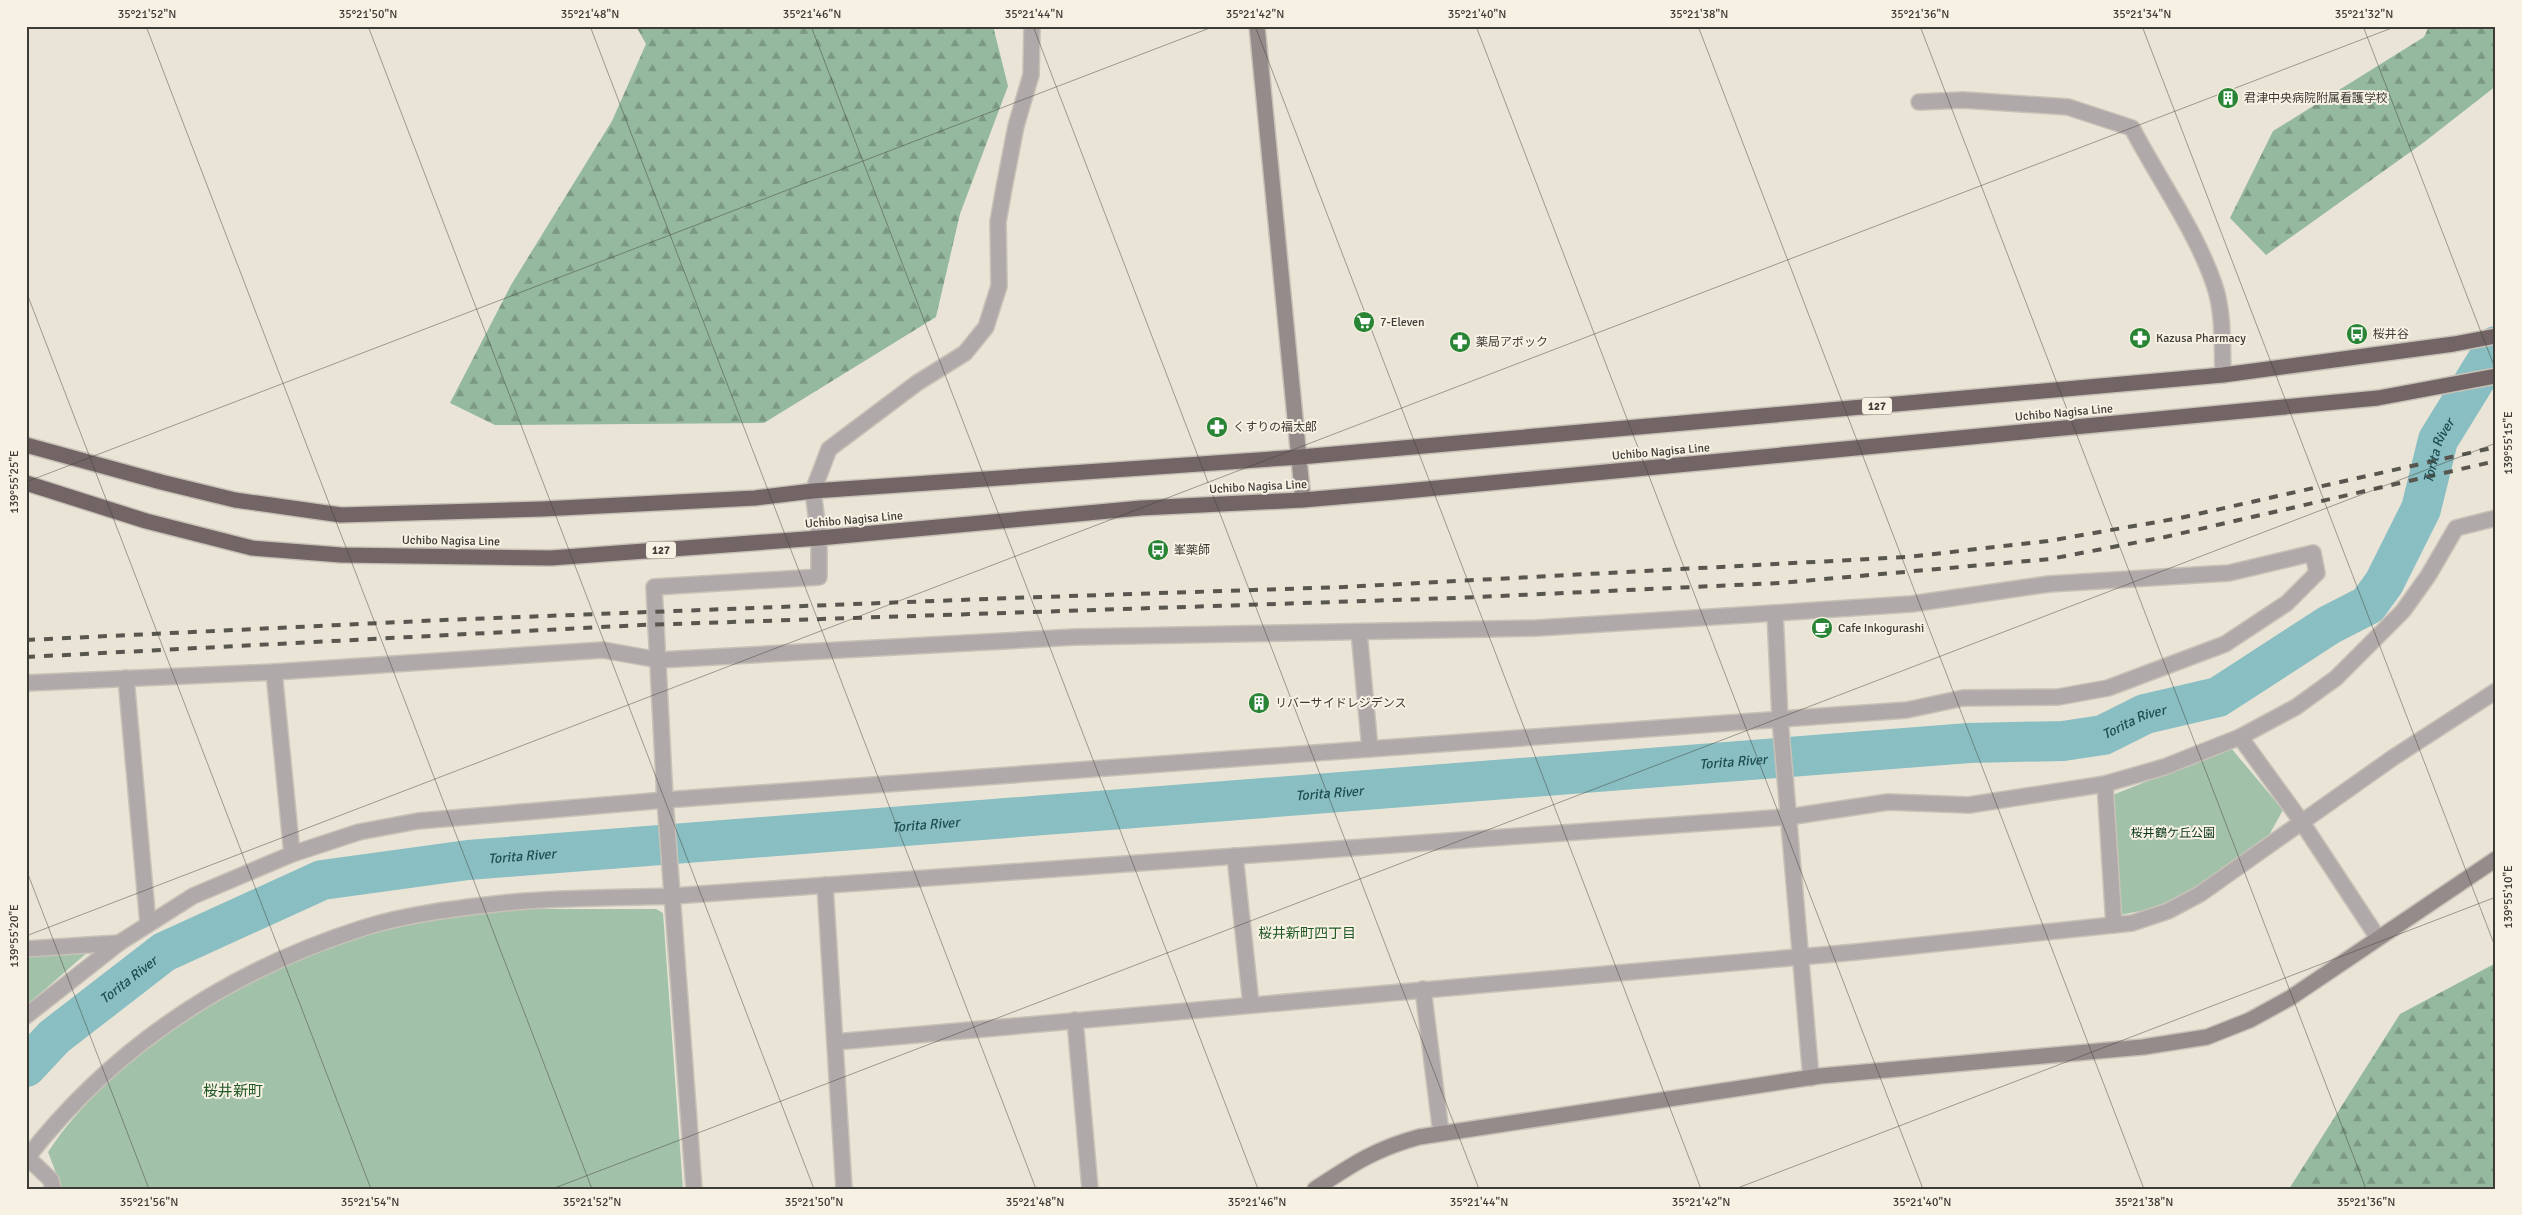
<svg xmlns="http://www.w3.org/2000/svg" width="2522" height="1215" font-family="Signika,'Noto Sans JP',sans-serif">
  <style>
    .green { fill: #a2c1a9 }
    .forest { fill: url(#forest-firs) }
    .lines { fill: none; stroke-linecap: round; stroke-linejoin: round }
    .river { stroke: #89bec2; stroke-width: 40 }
    .street-casing { stroke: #c7c2b7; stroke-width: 18 }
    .secondary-casing { stroke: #c7c2b7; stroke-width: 18 }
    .highway-casing { stroke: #c7c2b7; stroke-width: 18 }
    .street { stroke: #b0a9a9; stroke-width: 15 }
    .secondary { stroke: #968b8b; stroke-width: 15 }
    .highway { stroke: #736565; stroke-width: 15 }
    .rail { stroke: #58564f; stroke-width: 4; stroke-dasharray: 9 9; stroke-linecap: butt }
    .ticks { fill: none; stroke: #3d3b36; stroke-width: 1; stroke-opacity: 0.45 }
    .labels { text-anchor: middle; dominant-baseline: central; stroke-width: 4; stroke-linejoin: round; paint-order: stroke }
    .shield { fill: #f7f1e4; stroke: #75726a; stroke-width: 1 }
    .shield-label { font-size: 11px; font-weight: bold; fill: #3d3b36 }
    .poi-label { font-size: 12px; fill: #3d3b36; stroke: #f7f1e4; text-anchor: start }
    .street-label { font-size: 12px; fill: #3d3b36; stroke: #f7f1e4 }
    .park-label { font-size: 12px; fill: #063419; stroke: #f7f1e4 }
    .water-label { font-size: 14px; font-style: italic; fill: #1e4e51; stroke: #f7f1e4 }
    .neighbourhood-label { font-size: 14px; fill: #215926; stroke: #f7f1e4 }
    .quarter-label { font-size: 15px; fill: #215926; stroke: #f7f1e4 }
    .neatline { fill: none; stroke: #3d3b36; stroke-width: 2 }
    .ticks-label { font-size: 12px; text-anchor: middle; fill: #3d3b36 }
  </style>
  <defs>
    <pattern id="forest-firs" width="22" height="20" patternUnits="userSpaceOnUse" patternTransform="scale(1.25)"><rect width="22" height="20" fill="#95b99e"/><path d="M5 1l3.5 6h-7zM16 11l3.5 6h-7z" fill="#7b9882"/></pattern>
  </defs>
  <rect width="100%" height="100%" fill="#eae4d7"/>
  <g class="green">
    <path d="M2231,748L2283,810L2268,837L2168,906L2119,915L2110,796Z"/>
    <path d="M509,909H656L663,913L683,1189H62L48,1152C91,1087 169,1024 237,986C264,971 296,961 325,950C339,945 353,938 367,935C414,922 461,916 509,909Z"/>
    <path d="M89,951L26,1006V957Z"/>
  </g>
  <g class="forest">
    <path d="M636,26H993L1008,86L960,214L936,317L764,423L495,425L450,403L511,285L612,121L646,44Z"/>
    <path d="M2429,26H2496V86L2423,143L2266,255L2230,218L2273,131L2424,37Z"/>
    <path d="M2496,963V1189H2289L2400,1014Z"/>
  </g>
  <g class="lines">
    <path class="river" id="s1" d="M26,1067L54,1037L164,952L322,880L468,860L1969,743L2063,741L2103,735L2145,714L2218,697L2329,625L2368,605L2384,583L2421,509L2438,440L2496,346"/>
    <g class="street-casing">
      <g id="street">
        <path d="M1919,102L1963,100L2068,107L2132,128C2158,178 2196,231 2214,284C2224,312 2222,346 2223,375"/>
        <path d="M1775,613L1780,719L1811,1078"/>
        <path d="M1359,632L1370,749"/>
        <path d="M274,672L292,854"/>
        <path d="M126,678L148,924"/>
        <path d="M26,683L274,672L603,650L659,660L1075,637L1537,628L1775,613L1911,604L2049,584L2229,573L2313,553L2317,573L2287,603L2225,644L2108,688L2058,697L1963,698L1907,710L665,800L418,821L359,832L292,854L193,896L119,943L26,1016"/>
        <path d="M2240,737L2301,821L2378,938"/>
        <path d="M2105,784L2114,925"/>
        <path d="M1235,856L1251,1004"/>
        <path d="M825,885L844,1189"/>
        <path d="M26,949L119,943"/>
        <path d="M1423,989L1441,1133"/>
        <path d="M1075,1020L1090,1189"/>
        <path d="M835,1042L1856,952L2132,923L2168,911L2200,894L2394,757L2496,691"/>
        <path d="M28,1158L51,1180L53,1189"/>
        <path d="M26,1159C113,1047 228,971 363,928C407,914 458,908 504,903C560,897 617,898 673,896L1788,817L1888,802L1969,805L2105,784L2164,767L2240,737L2296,707L2336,678L2403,611L2428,576L2456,528L2496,518"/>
        <path d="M694,1189L665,800L654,587L819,577V538L813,491L829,449L917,383L965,353L986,327L999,286L998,222L1004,188L1016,126L1031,75L1032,26"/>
      </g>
    </g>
    <g class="secondary-casing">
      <g id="secondary">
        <path d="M1257,26L1303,500"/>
        <path d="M1315,1189C1353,1164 1375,1149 1419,1137L1820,1076L2143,1047L2207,1037L2250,1020L2290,998L2496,859"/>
      </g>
    </g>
    <g class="highway-casing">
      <g id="highway">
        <path d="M26,445L161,482L235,500L341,515L542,509L755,498L813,491L1300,457L2223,375L2454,344L2496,336"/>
        <path d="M26,483L146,521L252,548L341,555L551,558L819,538L1141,508L1303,500L1395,492L2378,398L2496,376"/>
      </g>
    </g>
    <use href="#street" class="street"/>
    <use href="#secondary" class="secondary"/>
    <use href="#highway" class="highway"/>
    <g class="rail">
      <path d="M26,640L443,620L1011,598L1344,587L1907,557L2048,541L2180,518L2496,447"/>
      <path d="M26,657L641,625L1455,598L1780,583L2050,559L2165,537L2496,461"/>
    </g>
  </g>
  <path class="ticks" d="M146,26L592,1189M368,26L814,1189M590,26L1036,1189M811,26L1258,1189M1033,26L1479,1189M1255,26L1701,1189M1476,26L1923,1189M1698,26L2144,1189M1920,26L2366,1189M2142,26L2496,949M2363,26L2496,371M26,28L32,26M26,291L371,1189M26,482L1215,26M26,869L149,1189M26,936L2397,26M552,1189L2496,443M1735,1189L2496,897"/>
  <defs>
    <g id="building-disc" transform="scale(1.125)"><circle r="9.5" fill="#298535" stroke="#f7f1e4"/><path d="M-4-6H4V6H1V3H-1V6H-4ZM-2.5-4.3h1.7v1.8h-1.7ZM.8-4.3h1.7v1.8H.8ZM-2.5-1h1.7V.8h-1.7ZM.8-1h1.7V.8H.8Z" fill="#fff"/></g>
    <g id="supermarket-disc" transform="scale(1.125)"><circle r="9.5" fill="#298535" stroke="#f7f1e4"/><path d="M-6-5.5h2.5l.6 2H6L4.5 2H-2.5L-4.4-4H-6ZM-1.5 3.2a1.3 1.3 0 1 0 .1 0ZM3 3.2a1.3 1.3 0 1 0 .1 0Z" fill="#fff"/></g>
    <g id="bus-disc" transform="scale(1.125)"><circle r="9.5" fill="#298535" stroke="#f7f1e4"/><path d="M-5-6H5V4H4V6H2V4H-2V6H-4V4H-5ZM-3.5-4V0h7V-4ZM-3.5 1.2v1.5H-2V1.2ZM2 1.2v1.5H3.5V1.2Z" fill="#fff"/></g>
    <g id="pharmacy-disc" transform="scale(1.125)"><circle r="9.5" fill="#298535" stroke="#f7f1e4"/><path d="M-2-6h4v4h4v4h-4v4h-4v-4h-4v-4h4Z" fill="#fff"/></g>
    <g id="cafe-disc" transform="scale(1.125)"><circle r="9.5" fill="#298535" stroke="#f7f1e4"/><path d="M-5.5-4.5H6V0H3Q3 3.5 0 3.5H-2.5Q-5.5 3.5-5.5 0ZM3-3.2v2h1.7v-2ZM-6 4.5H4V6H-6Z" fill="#fff"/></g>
  </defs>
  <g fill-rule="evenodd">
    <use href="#building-disc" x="2228" y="98"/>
    <use href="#supermarket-disc" x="1364" y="322"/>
    <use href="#bus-disc" x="2357" y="334"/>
    <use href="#pharmacy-disc" x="2140" y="338"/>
    <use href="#pharmacy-disc" x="1460" y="342"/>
    <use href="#pharmacy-disc" x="1217" y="427"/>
    <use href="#bus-disc" x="1158" y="550"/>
    <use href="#cafe-disc" x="1822" y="628"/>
    <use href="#building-disc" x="1259" y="703"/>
  </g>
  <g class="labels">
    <g class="shield">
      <rect x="1862" y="397.5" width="30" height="17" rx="4"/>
      <rect x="646" y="541.5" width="30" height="17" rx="4"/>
    </g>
    <g class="shield-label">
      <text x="1877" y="406">127</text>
      <text x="661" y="550">127</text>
    </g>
    <g class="poi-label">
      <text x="2244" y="98">君津中央病院附属看護学校</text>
      <text x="1380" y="322">7-Eleven</text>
      <text x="2373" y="334">桜井谷</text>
      <text x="2156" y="338">Kazusa Pharmacy</text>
      <text x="1476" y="342">薬局アポック</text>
      <text x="1233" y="427">くすりの福太郎</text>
      <text x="1174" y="550">峯薬師</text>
      <text x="1838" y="628">Cafe Inkogurashi</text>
      <text x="1275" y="703">リバーサイドレジデンス</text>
    </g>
    <g class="street-label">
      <text transform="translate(2064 413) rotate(-5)">Uchibo Nagisa Line</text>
      <text transform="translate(1661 452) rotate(-5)">Uchibo Nagisa Line</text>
      <text transform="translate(1258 487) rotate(-3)">Uchibo Nagisa Line</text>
      <text transform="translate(854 520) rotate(-5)">Uchibo Nagisa Line</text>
      <text transform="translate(451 541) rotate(1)">Uchibo Nagisa Line</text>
    </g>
    <g class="park-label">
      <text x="2173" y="833">桜井鶴ケ丘公園</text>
    </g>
    <g class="water-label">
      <text stroke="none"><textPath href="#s1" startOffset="2610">Torita River</textPath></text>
      <text stroke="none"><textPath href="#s1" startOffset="2175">Torita River</textPath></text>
      <text stroke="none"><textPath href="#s1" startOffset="1770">Torita River</textPath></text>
      <text stroke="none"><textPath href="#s1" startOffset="1365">Torita River</textPath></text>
      <text stroke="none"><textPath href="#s1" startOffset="960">Torita River</textPath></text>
      <text stroke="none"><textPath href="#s1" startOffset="555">Torita River</textPath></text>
      <text stroke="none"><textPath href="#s1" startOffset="135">Torita River</textPath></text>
    </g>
    <g class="neighbourhood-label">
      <text x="1307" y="933">桜井新町四丁目</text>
    </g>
    <g class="quarter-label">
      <text x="233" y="1091">桜井新町</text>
    </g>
  </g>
  <rect width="2522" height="1215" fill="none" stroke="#f7f1e4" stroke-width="55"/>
  <rect x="28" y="28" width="2466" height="1160" class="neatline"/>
  <g class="ticks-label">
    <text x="147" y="18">35°21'52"N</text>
    <text x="368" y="18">35°21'50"N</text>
    <text x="590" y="18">35°21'48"N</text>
    <text x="812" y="18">35°21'46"N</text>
    <text x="1034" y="18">35°21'44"N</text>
    <text x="1255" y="18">35°21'42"N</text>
    <text x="1477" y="18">35°21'40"N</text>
    <text x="1699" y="18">35°21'38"N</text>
    <text x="1920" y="18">35°21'36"N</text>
    <text x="2142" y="18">35°21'34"N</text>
    <text x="2364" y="18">35°21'32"N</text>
    <text transform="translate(2508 443) rotate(-90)" y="4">139°55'15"E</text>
    <text transform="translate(14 482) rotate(-90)" y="4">139°55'25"E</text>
    <text transform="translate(2508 897) rotate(-90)" y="4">139°55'10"E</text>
    <text transform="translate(14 936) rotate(-90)" y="4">139°55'20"E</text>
    <text x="149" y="1206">35°21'56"N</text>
    <text x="370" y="1206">35°21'54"N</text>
    <text x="592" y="1206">35°21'52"N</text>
    <text x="814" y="1206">35°21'50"N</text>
    <text x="1035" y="1206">35°21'48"N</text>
    <text x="1257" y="1206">35°21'46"N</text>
    <text x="1479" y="1206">35°21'44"N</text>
    <text x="1701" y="1206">35°21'42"N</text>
    <text x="1922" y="1206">35°21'40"N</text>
    <text x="2144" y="1206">35°21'38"N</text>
    <text x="2366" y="1206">35°21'36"N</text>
  </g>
</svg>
